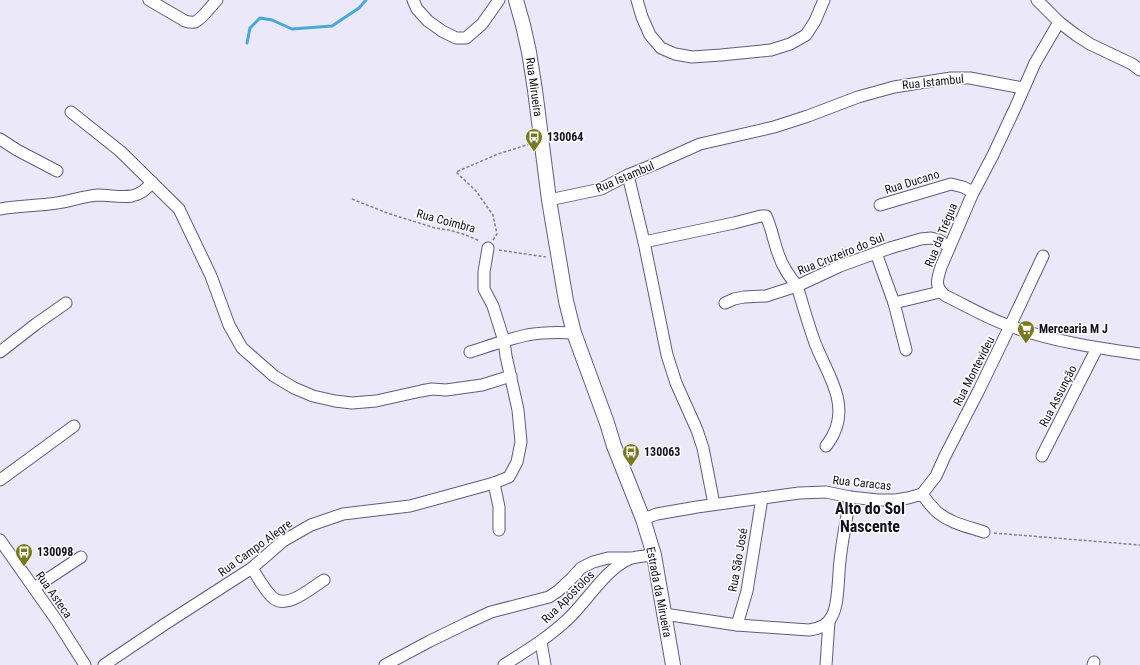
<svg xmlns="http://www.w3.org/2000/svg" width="1140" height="665" font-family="'Roboto Condensed',sans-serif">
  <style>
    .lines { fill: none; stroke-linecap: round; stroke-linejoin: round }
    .stream { stroke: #47aad6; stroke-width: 3 }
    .minor-casing { stroke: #605b7f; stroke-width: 13 }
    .major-casing { stroke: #605b7f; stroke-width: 16 }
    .path { stroke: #817f8f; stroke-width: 1.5; stroke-dasharray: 3 2; stroke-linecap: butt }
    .minor { stroke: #fff; stroke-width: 11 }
    .major { stroke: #fff; stroke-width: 14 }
    .labels { text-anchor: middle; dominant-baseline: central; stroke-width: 3; stroke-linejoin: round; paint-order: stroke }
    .street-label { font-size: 12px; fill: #12101e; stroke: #fff }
    .poi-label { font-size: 12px; font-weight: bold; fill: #12101e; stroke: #fff; text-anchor: start }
    .district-label { font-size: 16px; font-weight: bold; fill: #12101e; stroke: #fff }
  </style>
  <rect width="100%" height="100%" fill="#eae8f9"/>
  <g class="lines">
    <path class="stream" d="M247,43L250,28L260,18L272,20L292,29L332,26L359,8L366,0"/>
    <g class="minor-casing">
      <g id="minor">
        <path d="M149,0L185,21C188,22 191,23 195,22C202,19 211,6 217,0"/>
        <path d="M413,0L417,9L428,21L442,31L456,38H466L482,24L499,0"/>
        <path d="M637,0L642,17L650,35L661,48L675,54L692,57L721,55L771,50L790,44L806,35L815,21L824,0"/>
        <path d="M1037,0L1059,22L1076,35L1090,44L1132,64L1140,70"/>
        <path d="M1059,22L1035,63L1016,106L993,155L972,195L941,267C937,280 934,287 946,296C967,306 988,319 1010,326C1051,341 1097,348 1140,354"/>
        <path d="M71,112L120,151L179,209L211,276L229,325L242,348L274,376L294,388L313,396L335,401L352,403L376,401L421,391L432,389L446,390L482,385L511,376"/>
        <path d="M0,139L17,150L57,171"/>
        <path d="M628,175L644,242L667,355L676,383L697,430L703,448L714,504"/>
        <path d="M549,200L601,189L628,175L655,164L700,144L774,127L808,116L858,97L894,87L951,78H970L1023,88"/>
        <path d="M880,205L951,184L963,187L973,192"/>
        <path d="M0,209C16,206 33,206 49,204C66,203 82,196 98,195C110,195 121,198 132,196C141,194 147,189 152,182"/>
        <path d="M644,242L734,223L761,216H766C772,229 774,243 779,256C783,268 790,277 797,286L840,266L890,248L921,239L931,238L939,240L949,247"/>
        <path d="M876,253L894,303L906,350"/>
        <path d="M725,303L734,299L744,297L766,296L797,286C803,305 808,324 815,343C826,372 849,401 834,433C832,438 829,442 826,446"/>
        <path d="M894,303L940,292"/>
        <path d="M0,352L36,324L66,303"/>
        <path d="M470,352C489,346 508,339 527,335C543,332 558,332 574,333"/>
        <path d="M1042,456L1097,348"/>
        <path d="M0,480L74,426"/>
        <path d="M494,483L499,507V530"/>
        <path d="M922,494L936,476L945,456L979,390L1010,326L1043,256"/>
        <path d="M643,519L657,514L697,507L799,493L826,492L850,497L878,500H895L908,498L922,494C926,500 931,506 936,511C949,523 969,527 984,532"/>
        <path d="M0,540L57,621L85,665"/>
        <path d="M252,568C258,578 264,589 272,597C286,611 311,588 324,580"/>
        <path d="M34,588L81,557"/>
        <path d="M664,614L737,625L809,630C818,629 828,625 832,616C839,604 838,576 840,561C842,540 847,518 850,497"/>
        <path d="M737,625L747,591L762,498"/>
        <path d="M541,642L545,665"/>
        <path d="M104,665L165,624L252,568L283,541L311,525L343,514L410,506L494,483L509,477L517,462L521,442L518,410L506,356L504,341L493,306L484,289V272L488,248"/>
        <path d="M385,665L430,641L467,623L491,612L549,597L558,591L572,578L581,568L593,562L608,558H630"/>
        <path d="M504,665C526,651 549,637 568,619C587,601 606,569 629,559C636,556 646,556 654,555"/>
        <path d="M826,665L829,621"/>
        <path d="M1093,665L1094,662"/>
      </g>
    </g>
    <g class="major-casing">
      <path id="major" d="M516,0L523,25L529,52L535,90L549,200L566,301L574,333L607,423L614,446L643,519L654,555L673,665"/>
    </g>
    <g class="path">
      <path d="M352,199L387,213L435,228L449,230L463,234L480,241"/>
      <path d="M493,240L497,234L493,215L476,191L456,172L498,154L530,144"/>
      <path d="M499,250L546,257"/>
      <path d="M994,533L1140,545"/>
    </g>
    <use href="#minor" class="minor"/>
    <use href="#major" class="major"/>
  </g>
  <defs>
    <g id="bus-pin" transform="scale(0.9)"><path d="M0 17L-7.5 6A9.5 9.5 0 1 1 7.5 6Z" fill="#787921" stroke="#fff"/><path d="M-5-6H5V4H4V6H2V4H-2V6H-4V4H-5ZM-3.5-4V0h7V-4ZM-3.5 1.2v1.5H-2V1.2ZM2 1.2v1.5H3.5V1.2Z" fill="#fff"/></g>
    <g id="supermarket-pin" transform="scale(0.9)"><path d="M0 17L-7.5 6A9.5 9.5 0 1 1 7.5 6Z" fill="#787921" stroke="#fff"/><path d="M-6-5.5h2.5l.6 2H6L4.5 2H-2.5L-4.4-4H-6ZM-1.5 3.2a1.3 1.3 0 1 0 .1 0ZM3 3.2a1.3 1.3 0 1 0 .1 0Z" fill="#fff"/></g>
  </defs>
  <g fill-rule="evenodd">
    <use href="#bus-pin" x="534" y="137"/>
    <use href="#supermarket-pin" x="1026" y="329"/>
    <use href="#bus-pin" x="631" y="452"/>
    <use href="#bus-pin" x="24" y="552"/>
  </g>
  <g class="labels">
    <g class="street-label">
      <text transform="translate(933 82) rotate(-6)">Rua Istambul</text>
      <text transform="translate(534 87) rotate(82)">Rua Mirueira</text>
      <text transform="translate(625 177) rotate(-23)">Rua Istambul</text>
      <text transform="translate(912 182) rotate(-17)">Rua Ducano</text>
      <text transform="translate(446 221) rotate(15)">Rua Coimbra</text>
      <text transform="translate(941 235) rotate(-68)">Rua da Trégua</text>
      <text transform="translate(841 254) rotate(-22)">Rua Cruzeiro do Sul</text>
      <text transform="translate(974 371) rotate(-63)">Rua Montevideu</text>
      <text transform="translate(1058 396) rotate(-63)">Rua Assunção</text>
      <text transform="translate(862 483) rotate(6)">Rua Caracas</text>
      <text transform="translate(255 548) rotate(-36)">Rua Campo Alegre</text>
      <text transform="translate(738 560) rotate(-80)">Rua São José</text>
      <text transform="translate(659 592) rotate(79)">Estrada da Mirueira</text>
      <text transform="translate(54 595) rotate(55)">Rua Asteca</text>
      <text transform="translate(568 597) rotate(-45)">Rua Apóstolos</text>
    </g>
    <g class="poi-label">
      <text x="547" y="137">130064</text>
      <text x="1039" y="329">Mercearia M J</text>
      <text x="644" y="452">130063</text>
      <text x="37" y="552">130098</text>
    </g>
    <g class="district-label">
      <text x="870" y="508">Alto do Sol<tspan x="870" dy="18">Nascente</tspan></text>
    </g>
  </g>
</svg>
